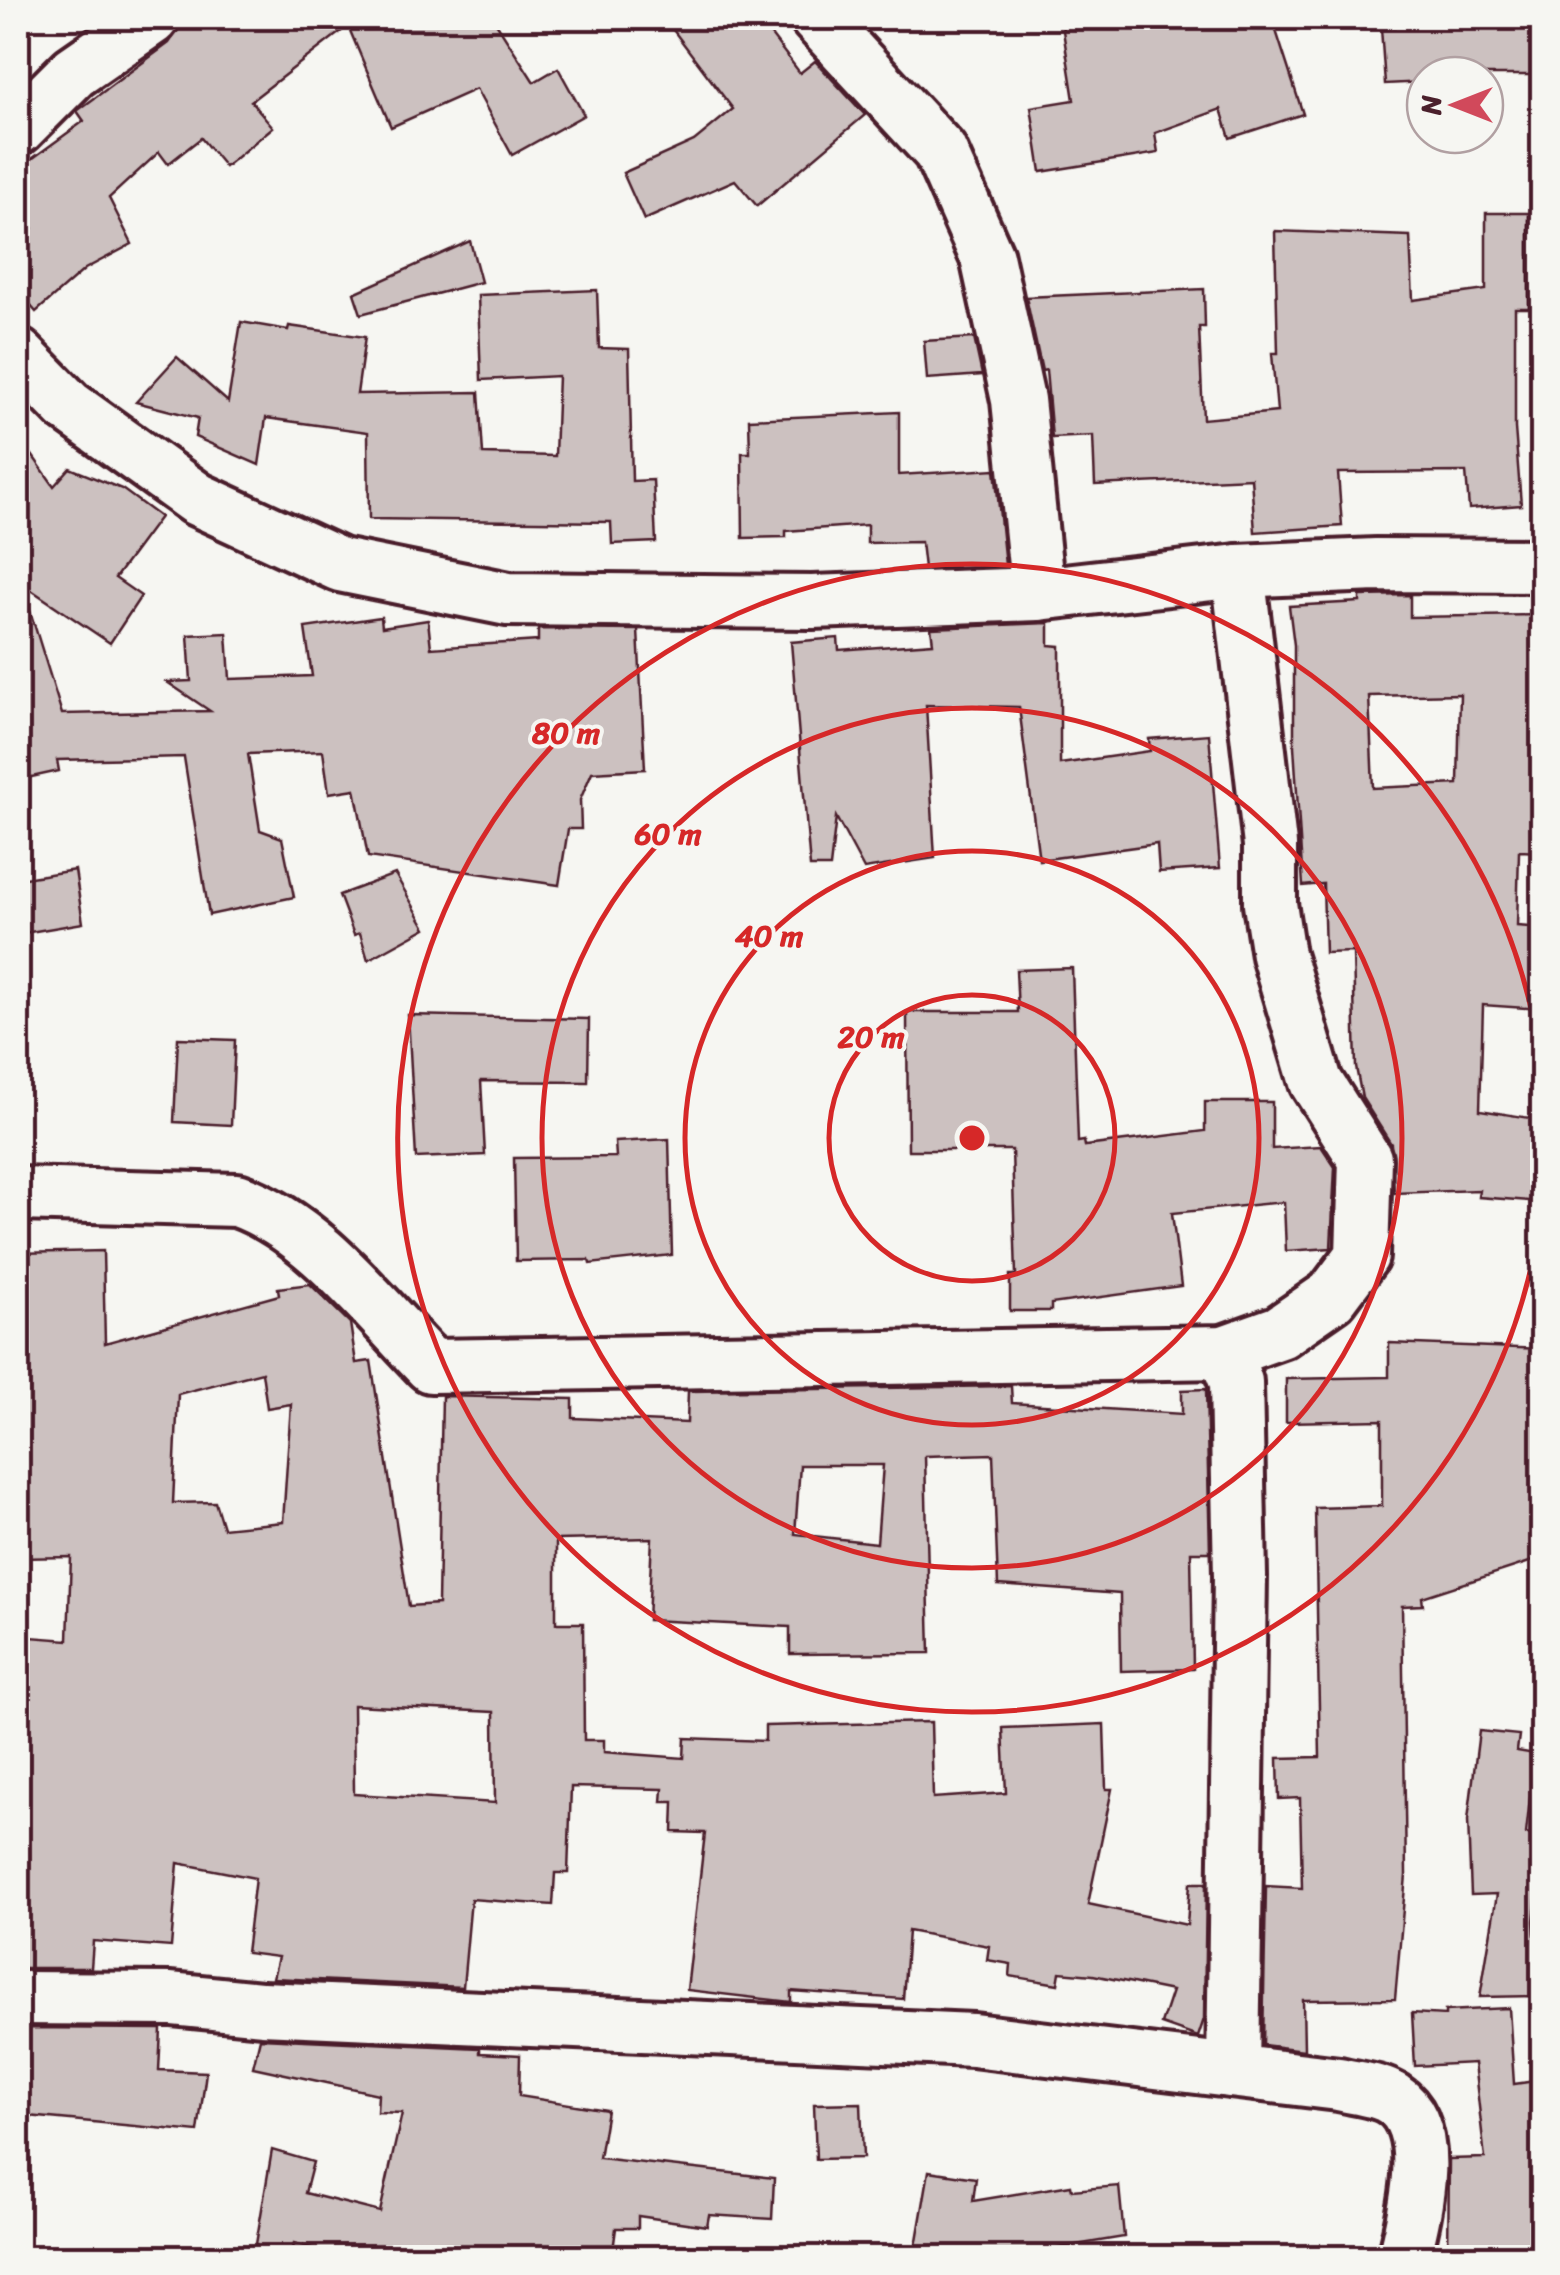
<svg xmlns="http://www.w3.org/2000/svg" width="1560" height="2275" font-family="Sriracha,sans-serif">
  <style>
    .building { fill: #ccc1c0; stroke: #4a1f2b; stroke-width: 2.5; fill-rule: evenodd }
    .lines { fill: none; stroke-linecap: round; stroke-linejoin: round }
    .street-casing { stroke: #4a1f2b; stroke-width: 60 }
    .street { stroke: #f6f6f2; stroke-width: 52 }
    .ring { fill: none; stroke: #d62828; stroke-width: 5 }
    .centre { fill: #d62828; stroke: #f6f6f2; stroke-width: 5 }
    .ring-label { font-size: 30px; text-anchor: middle; font-weight: bold; fill: #d62828; stroke: #f6f6f2; stroke-width: 8; stroke-linejoin: round; paint-order: stroke }
  </style>
  <rect width="100%" height="100%" fill="#f6f6f2"/>
  <filter id="ink" filterUnits="userSpaceOnUse"><feTurbulence type="fractalNoise" baseFrequency=".01" numOctaves="2"/><feDisplacementMap in="SourceGraphic" scale="20" xChannelSelector="R" yChannelSelector="G"/><feConvolveMatrix kernelMatrix="1 2 1 2 8 2 1 2 1" color-interpolation-filters="sRGB"/></filter>
  <g filter="url(#ink)">
    <g class="building">
      <path d="M186,18H493L534,82L558,68L584,115L512,155L476,89L391,127L348,26L251,101L273,127L225,167L201,138L168,164L159,152L109,198L132,244L85,269L36,312L18,291V242L32,228L18,208V169L84,121L77,111L169,43Z"/>
      <path d="M664,18H758L800,73L815,61L865,115L757,206L735,180L644,220L623,173L694,141L733,109Z"/>
      <path d="M1061,18H1272L1303,114L1230,138L1221,109L1155,133L1158,153L1041,172L1031,107L1074,100Z"/>
      <path d="M1542,18V75H1425V82L1385,84L1381,28Z"/>
      <path d="M1486,213H1529V308H1515V428L1521,505L1469,509L1466,472L1338,473L1342,526L1255,532L1251,478L1095,485L1093,436L1052,438L1046,370L1042,371L1026,297L1204,289L1205,327H1199L1203,419L1277,412L1272,353H1278L1275,231L1410,236L1413,300L1486,290Z"/>
      <path d="M470,241L481,282L361,314L354,293Z"/>
      <path d="M597,290L599,348L629,349L632,481L653,480L656,542L612,544L611,522L369,519L368,432L266,418L259,465L195,437L198,418L136,402L177,357L228,402L241,322L288,330L289,326L365,337L357,394L479,392L483,454L555,456L558,376L481,380L478,295Z"/>
      <path d="M974,338L982,375L927,379L924,341Z"/>
      <path d="M899,412V475L995,469L1005,565L924,568L921,542L867,543V525L786,531V537L743,538L742,453H750L749,419Z"/>
      <path d="M18,435L54,486L70,468L122,489L160,517L115,578L141,596L110,643L18,581Z"/>
      <path d="M1410,595V617L1542,615V852L1519,851L1517,926L1542,928V1009L1483,1005L1480,1110L1542,1120V1202L1478,1197L1479,1190L1394,1193L1391,1144L1362,1098L1356,1067L1353,952L1325,953L1323,884L1303,886L1294,746V645L1289,606L1360,602V596ZM1460,694L1458,784L1373,788L1369,696Z"/>
      <path d="M27,601L62,714L210,711L167,682L191,681L188,635L227,633L230,679L312,676L305,628L381,617L382,627L428,620L431,648L538,641V629L638,630L645,769L592,772L580,800L581,829H568L559,885L368,857L355,789L329,793L323,751L248,754L260,830L282,838L294,897L209,915L184,757L57,760L59,771L18,780V602Z"/>
      <path d="M1049,623V645L1060,646V764L1150,751L1149,739L1209,734L1220,868L1159,872L1157,844L1039,860L1019,707L926,705L935,858L864,869L836,817L830,867H810L791,642L838,638L839,650L933,643L931,628Z"/>
      <path d="M75,870L83,923L18,934V879Z"/>
      <path d="M395,874L426,928L368,960L360,933L354,935L339,895Z"/>
      <path d="M1072,968L1078,1142L1084,1141L1085,1146L1205,1131V1102H1272V1149L1321,1146L1335,1167L1331,1248L1286,1251L1284,1202L1172,1213L1181,1286L1051,1304V1311H1010V1275H1016L1012,1150H908L907,1012H1018L1016,970Z"/>
      <path d="M408,1015L589,1019L588,1082L481,1081L485,1155L416,1158Z"/>
      <path d="M178,1038L235,1040L231,1125L174,1122Z"/>
      <path d="M669,1139L672,1255L590,1264L589,1260L516,1261L514,1158L616,1157L615,1142Z"/>
      <path d="M103,1251L105,1343L279,1295L278,1288L310,1284L350,1323L356,1363L371,1361L409,1606L438,1604L442,1396L573,1399V1418L687,1423L688,1391L1011,1386L1012,1403L1182,1414V1390L1206,1389L1210,1552H1191L1193,1669L1121,1671L1120,1594L998,1585L993,1454L925,1456L930,1653L790,1654V1627L648,1620L652,1538L556,1540V1623H583L584,1740H604V1752L684,1758L685,1738L765,1741V1726L931,1722L933,1798L1006,1793L1003,1728L1104,1724L1106,1789H1112L1088,1904L1187,1925L1190,1883H1206L1204,2019L1198,2037L1161,2024L1172,1991L1093,1975L1060,1972L1058,1984L1010,1976L1011,1964L987,1960L989,1946L908,1931L903,1999L791,1991V2002L687,1990L705,1833L673,1832L674,1802H662L663,1789L571,1787L568,1873H555L553,1905L471,1899L463,1987L273,1978L278,1957L246,1953L255,1878L178,1863L171,1947L93,1941L91,1968H18V1636L68,1640L71,1557L18,1558V1253ZM262,1372L267,1408L291,1404L283,1522L223,1528L215,1502L173,1503L178,1394ZM800,1465H883L877,1543L795,1534ZM353,1705L494,1712L495,1803L354,1794Z"/>
      <path d="M1389,1343L1542,1349V1558L1422,1597L1423,1605L1402,1606L1406,1875L1395,1999L1303,2000L1304,2050L1263,2045L1266,1886L1302,1888L1300,1798L1279,1799L1278,1758L1320,1757L1315,1508L1382,1506V1420L1286,1422V1379L1389,1377Z"/>
      <path d="M1479,1731L1519,1735L1517,1751L1535,1754L1526,1834L1542,1837L1534,1921L1538,1996L1480,1997L1497,1894L1471,1895L1468,1820Z"/>
      <path d="M1509,2008L1514,2084L1542,2080V2258H1448L1449,2159L1485,2158L1474,2063L1415,2066L1412,2013L1445,2015V2011Z"/>
      <path d="M18,2028L161,2029L159,2070L206,2072L198,2132L18,2115Z"/>
      <path d="M260,2038L480,2048V2053L520,2055L519,2096L607,2110L599,2158L774,2178L772,2219L709,2215L707,2226L638,2216V2228H616L612,2258H349L294,2243L292,2256L255,2250L272,2150L313,2162L305,2193L380,2212L402,2113L377,2112L378,2094L253,2067Z"/>
      <path d="M861,2103L863,2158L816,2159L814,2104Z"/>
      <path d="M929,2171L976,2178L973,2201L1071,2185L1072,2190L1119,2186L1124,2237L997,2258H914Z"/>
    </g>
    <g class="lines">
      <g class="street-casing">
        <g id="street">
          <path d="M817,18L940,151L987,257L1018,400L1038,594"/>
          <path d="M18,128L74,72L152,18"/>
          <path d="M18,355L68,406L197,499L340,565L508,599L812,602L1038,594L1238,571L1376,565L1542,566"/>
          <path d="M18,1194L237,1200C313,1226 376,1310 431,1366L1224,1352L1280,1332L1332,1296L1362,1256L1365,1159L1316,1082L1278,955L1270,904V845L1238,571"/>
          <path d="M1224,1352L1236,1382L1240,1576L1233,2071"/>
          <path d="M18,1998L171,1999L262,2008L973,2040L1339,2084C1355,2088 1380,2090 1393,2099C1438,2128 1414,2217 1404,2258"/>
        </g>
      </g>
      <use href="#street" class="street"/>
    </g>
  </g>
  <g class="ring">
    <circle cx="972" cy="1138" r="143"/>
    <circle cx="972" cy="1138" r="287"/>
    <circle cx="972" cy="1138" r="430"/>
    <path d="M1542 1203A574 574 0 1 1 1542 1073"/>
  </g>
  <circle cx="972" cy="1138" r="15" class="centre"/>
  <g class="ring-label">
    <text x="566" y="743">80 m</text>
    <text x="668" y="844">60 m</text>
    <text x="769" y="946">40 m</text>
    <text x="871" y="1047">20 m</text>
  </g>
  <rect width="1560" height="2275" fill="none" stroke="#f6f6f2" stroke-width="60"/>
  <rect x="30" y="30" width="1500" height="2215" fill="none" stroke="#4a1f2b" stroke-width="4" filter="url(#ink)"/>
  <g transform="translate(1455 105) rotate(270)"><circle r="48" fill="#f6f6f2" stroke="#b1a0a2" stroke-width="2.5"/>
  <path d="M0-8L18 38L0 25L-18 38Z" fill="#d1495b"/>
  <text y="-15" font-size="28" font-weight="bold" text-anchor="middle" fill="#4a1f2b">N</text>
  </g>
</svg>
